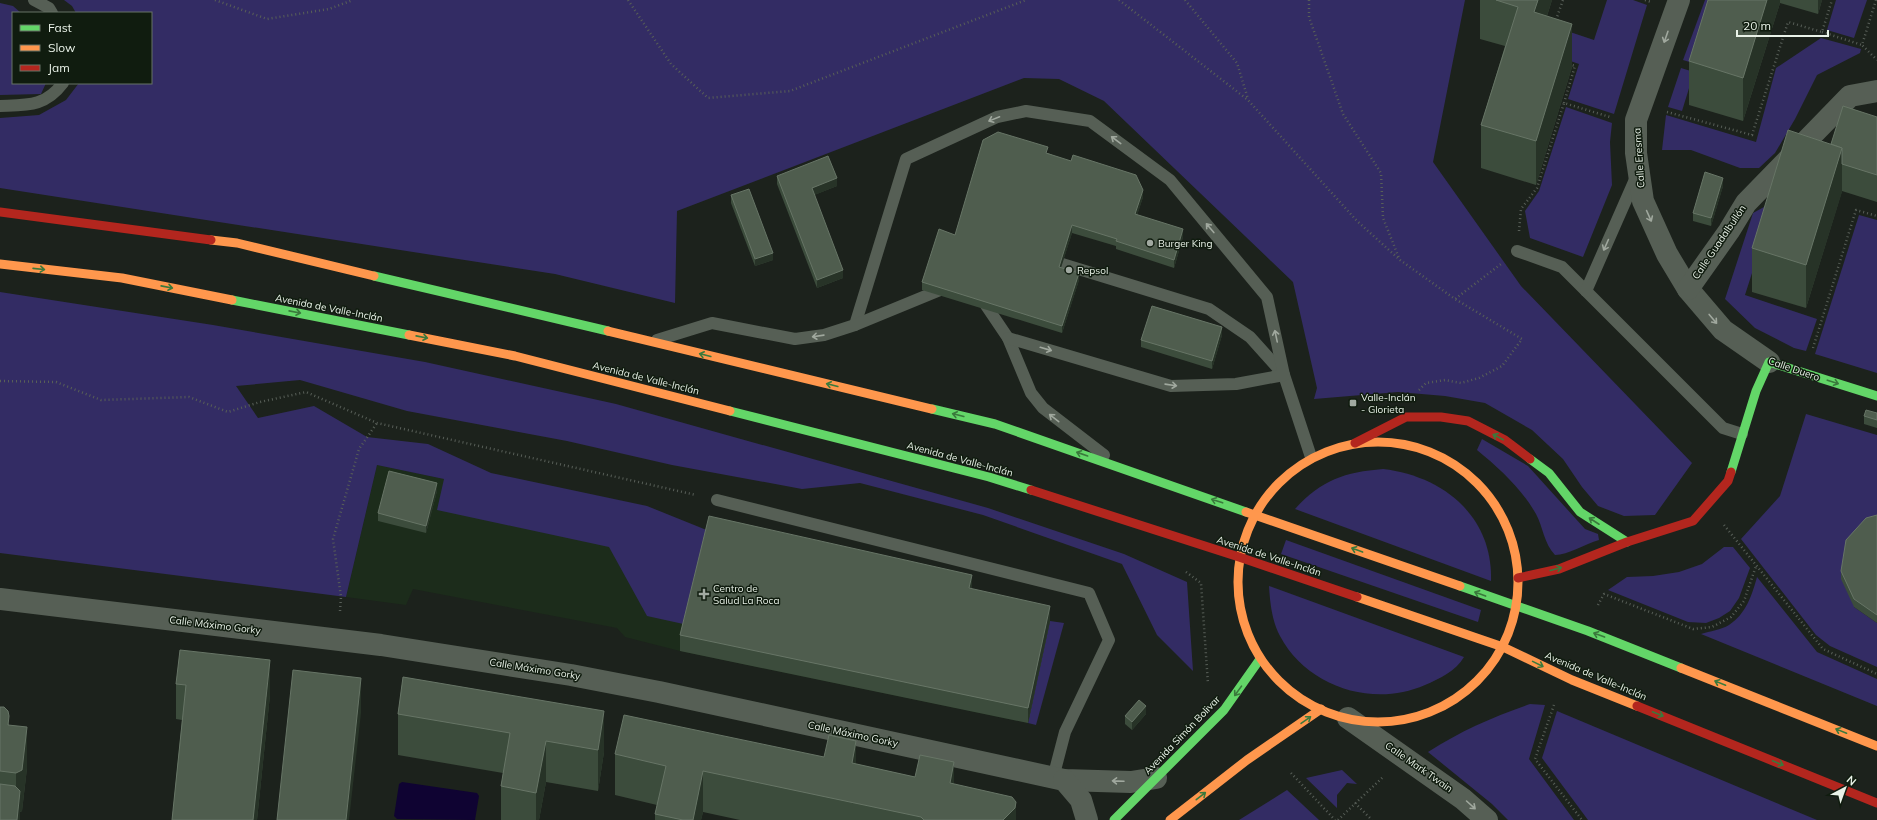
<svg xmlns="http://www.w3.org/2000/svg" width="1877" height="820" font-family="Mulish,sans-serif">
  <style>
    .built { fill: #1c2c1b }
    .green { fill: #332c64 }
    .water { fill: #0f0332 }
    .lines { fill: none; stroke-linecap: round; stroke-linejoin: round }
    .path { stroke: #585f58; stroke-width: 2.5; stroke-dasharray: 1 3; stroke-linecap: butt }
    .lane { stroke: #565f55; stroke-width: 12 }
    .street { stroke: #565f55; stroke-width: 22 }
    .fast { stroke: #63d668; stroke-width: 9 }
    .slow { stroke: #ff974d; stroke-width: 9 }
    .jam { stroke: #b3261e; stroke-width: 9 }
    .wall { fill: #3c4c3c }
    .shaded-wall { fill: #273327 }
    .building { fill: #4f5d4e; stroke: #677566 }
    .oneway { stroke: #a0a89e }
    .oneway2 { stroke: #3a793c }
    .poi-dot { fill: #a1a9a1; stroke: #101c0f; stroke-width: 1.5 }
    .labels { text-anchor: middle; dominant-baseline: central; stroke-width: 3; stroke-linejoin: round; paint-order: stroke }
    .street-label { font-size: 10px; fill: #e9f2e8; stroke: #101c0f }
    .poi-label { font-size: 10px; fill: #e9f2e8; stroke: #101c0f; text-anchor: start }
  </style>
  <rect width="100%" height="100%" fill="#1c221c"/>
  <path class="built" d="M377,465L444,479L1050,621L1028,723L680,651L625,637L617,628L413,589L406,605L346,597Z"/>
  <g class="green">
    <path d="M64,0H1465L1433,162L1521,286L1692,463L1655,515L1624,516L1598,506L1582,487L1563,459L1532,430L1485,403L1445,396L1398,392L1314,399L1317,388L1293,282L1104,101L1059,79L1024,78L677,211L675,303L555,274L0,188V118L39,115L66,100L79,83H151V13H76L72,6Z"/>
    <path d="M1607,0H1633L1647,5L1614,114L1568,99L1579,64L1559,57L1567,31L1594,40Z"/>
    <path d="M1705,0H1717L1696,64L1683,60Z"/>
    <path d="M1836,0H1867L1854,38L1827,30Z"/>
    <path d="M0,3L13,6L21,13H13V83H46L41,94L0,95Z"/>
    <path d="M1821,38L1861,49L1860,53L1817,75L1795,119L1775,153L1759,168H1740L1691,150H1662L1666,115L1756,142L1776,68Z"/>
    <path d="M1681,68L1694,72L1682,111L1668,107Z"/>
    <path d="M1566,107L1612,123L1610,142L1612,185L1583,257L1530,238L1525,211L1539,191Z"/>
    <path d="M1775,201L1745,295L1817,319L1806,351L1794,348L1755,328L1725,299L1753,213Z"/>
    <path d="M1859,215L1877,220V373L1815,354Z"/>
    <path d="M0,292L213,325L425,362L616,404L988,508L1124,554L1187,582L1193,671L1157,635L1122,564L983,515L860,483L802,489L672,465L567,441L407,411L300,380L236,386L258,418L314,406L367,437L428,444L491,473L647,506L709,531L688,625L647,616L609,547L437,510L444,479L377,465L346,597L0,553Z"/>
    <path d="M1806,414L1877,435V522L1854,607L1877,623V667L1830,646L1816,635L1741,539L1780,496Z"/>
    <path d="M1482,439L1528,466L1585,529L1598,534L1599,540C1585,544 1568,555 1555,555C1544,544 1543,527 1536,514C1521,488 1500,469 1477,450Z"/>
    <path d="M1383,469C1443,476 1493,516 1491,581L1295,509C1321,480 1345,472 1383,469Z"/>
    <path d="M1286,540L1481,610L1478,622L1281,554Z"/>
    <path d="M1724,547H1733L1750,568L1739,598L1730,611L1719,618L1706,623L1688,622L1608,590L1627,577L1653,576L1679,572L1702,564Z"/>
    <path d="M1757,577L1817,652L1877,679V706L1701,634C1710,631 1721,630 1729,625C1746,614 1752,595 1757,577Z"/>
    <path d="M1269,586L1464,657C1456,671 1439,679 1425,685C1373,708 1307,687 1280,636C1272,621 1270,603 1269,586Z"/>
    <path d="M1050,621L1064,623L1036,725L1028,723Z"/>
    <path d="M1530,704L1545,705L1529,759L1574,820H1508L1492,804L1428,752C1462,730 1493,717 1530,704Z"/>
    <path d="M1557,711L1817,820H1588L1542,758Z"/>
    <path d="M1342,770L1357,784L1347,783L1337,795V808L1306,778Z"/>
    <path d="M1287,790L1319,820H1239Z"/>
  </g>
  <path class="water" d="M402,782L477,793L479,796L475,820L397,819L394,816L399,784Z"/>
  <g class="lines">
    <g class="path">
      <path d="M215,0L267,19L329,9L353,0"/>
      <path d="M628,0L671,64L708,98L790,91L1026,0"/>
      <path d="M1119,0L1248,100L1357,221L1400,260L1455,299L1501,264"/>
      <path d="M1185,0L1237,63L1248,99"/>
      <path d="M1309,0V17L1343,114L1381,173L1383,218L1399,258"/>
      <path d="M1645,0L1651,2"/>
      <path d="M1876,0L1862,45L1877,60"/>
      <path d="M1556,20L1563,0"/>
      <path d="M1822,32L1862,45"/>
      <path d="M1564,103L1575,66L1569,64"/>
      <path d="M1667,112L1752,135L1788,22L1822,32L1832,0"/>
      <path d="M1519,231L1521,209L1537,188L1564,103L1610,117"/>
      <path d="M1813,348L1856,210L1877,216"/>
      <path d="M0,381L56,382L101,400L189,397L228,412L260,402L306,392L377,423L696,495"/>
      <path d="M1419,390L1426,383L1445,380L1461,383L1479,378L1502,366L1522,339L1455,299"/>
      <path d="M1724,525L1823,649L1877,674"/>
      <path d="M1186,572L1201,583L1208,684"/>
      <path d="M1598,605L1604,594L1693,629L1712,627L1731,617L1744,601L1756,566"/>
      <path d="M340,611L341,597L333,539L359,449L377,423"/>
      <path d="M1554,705L1535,759L1582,820"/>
      <path d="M1291,773L1335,820"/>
      <path d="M1355,803L1372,820"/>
      <path d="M1338,820L1384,776"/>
    </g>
    <g class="lane">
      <path d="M34,0L49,8L52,13"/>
      <path d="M0,106C27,105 45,107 63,83"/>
      <path d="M1517,251L1562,267L1723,428L1742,434"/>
      <path d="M1046,259L1209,309L1250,337L1284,375L1311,457"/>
      <path d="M1586,291L1637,175"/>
      <path d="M981,298L1008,338L1031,393L1043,408L1104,455"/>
      <path d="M855,325L906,159L997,117L1026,111L1090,121L1170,180L1267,297L1284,375L1236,384L1171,386L1008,338"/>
      <path d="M657,340L712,323L795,339L824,335L855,325L945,288"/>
      <path d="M717,500L1089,593L1109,640L1065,732L1053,778"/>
    </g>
    <g class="street">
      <path d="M1679,0L1636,120V153L1643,201L1667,254L1688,289L1723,330L1769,362"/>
      <path d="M1688,289L1729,231L1746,203L1850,96L1877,91"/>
      <path d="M0,599L381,645L571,675L659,692L1064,780L1131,782L1156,778"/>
      <path d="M1348,718L1463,799L1487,820"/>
      <path d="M1064,780L1081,800L1087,820"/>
    </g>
    <g class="fast">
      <path d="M374,276L608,331"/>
      <path d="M232,300L409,335"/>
      <path d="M932,409L995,424L1246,512"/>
      <path d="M730,411L989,477L1031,490"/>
      <path d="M1530,459L1549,473L1580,512L1627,542"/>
      <path d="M1731,472L1756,391L1769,362L1877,396"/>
      <path d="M1460,586L1588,631L1681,668"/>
      <path d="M1114,820L1224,710L1260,659"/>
    </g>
    <g class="slow">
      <path d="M211,240L237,243L374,276"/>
      <path d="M0,264L122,278L232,300"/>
      <path d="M608,331L932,409"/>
      <path d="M409,335L515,356L730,411"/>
      <circle cx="1378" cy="582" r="140"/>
      <path d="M1246,512L1460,586"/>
      <path d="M1357,597L1503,647L1572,680L1637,706"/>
      <path d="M1681,668L1877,746"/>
      <path d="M1170,820L1247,760L1321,709"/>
    </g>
    <g class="jam">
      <path d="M0,212L211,240"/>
      <path d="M1355,443L1406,417H1441L1468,421L1505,440L1530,459"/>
      <path d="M1031,490L1239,557L1357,597"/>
      <path d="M1518,578L1559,569L1627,542L1693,521L1728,481L1731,472"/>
      <path d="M1637,706L1877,803"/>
    </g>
  </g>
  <g class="wall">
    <path d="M1480,0H1552L1547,16L1572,67L1536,185L1481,168V125L1505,46L1480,39Z"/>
    <path d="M1708,0H1822L1818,14L1780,3L1743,121L1689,105V61Z"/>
    <path d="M1877,117V208V202L1842,191L1806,308L1752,292V248L1831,144Z"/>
    <path d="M1048,153L1143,197L1137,215L1183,237L1174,268L1116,249V246L1072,233L1061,267L1079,280L1062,333L922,290V282L955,235Z"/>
    <path d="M777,176L837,186L814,195L843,278L817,288L777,184Z"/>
    <path d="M1723,186L1711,226L1693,221V213Z"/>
    <path d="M731,195L773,260L755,266L731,203Z"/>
    <path d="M1222,335L1212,369L1141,347V340Z"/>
    <path d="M1877,413V428L1864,424V416Z"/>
    <path d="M437,491L426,533L378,521V513Z"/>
    <path d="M1877,515V623L1854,607L1841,579V571Z"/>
    <path d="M972,589L1050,621L1028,723L680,651V635Z"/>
    <path d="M403,677L604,752L598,791L546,782L539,820H501V786L503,773L398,755V714Z"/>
    <path d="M176,684L270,695L257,820H172L182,720L176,719Z"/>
    <path d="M0,707L9,725L27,768L22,811L20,812V820H0Z"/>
    <path d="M1146,714L1132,730L1125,724V716Z"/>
    <path d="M615,754L856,764L915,777L954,784L1016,820H740L703,812L701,820H655V814L657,805L615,795Z"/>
  </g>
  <g class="shaded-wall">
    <path d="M1538,0H1552L1534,56V12Z"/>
    <path d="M1767,0H1780V3L1743,121V78Z"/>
    <path d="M1818,0H1822L1818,14Z"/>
    <path d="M1572,24V67L1536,185V141Z"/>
    <path d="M1842,148V192L1806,308V265Z"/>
    <path d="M837,178V186L812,196V188Z"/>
    <path d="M1723,178V186L1711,226V218Z"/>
    <path d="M1143,190V197L1135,222V214Z"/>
    <path d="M1072,225V233L1059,274V267Z"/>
    <path d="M1183,229V237L1174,268V260Z"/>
    <path d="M773,253V260L755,266V259Z"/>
    <path d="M843,270V278L817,288V280Z"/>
    <path d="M1079,273V280L1062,333V326Z"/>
    <path d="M1222,327V335L1212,369V361Z"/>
    <path d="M437,483V491L426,533V526Z"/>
    <path d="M972,575V590L969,588Z"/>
    <path d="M1050,606V621L1028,723V708Z"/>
    <path d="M270,660V695L257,820H253Z"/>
    <path d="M361,678V713L349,820H346Z"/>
    <path d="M1146,706V714L1132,730V722Z"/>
    <path d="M604,711V752L598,791V750Z"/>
    <path d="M27,727V768L22,811L20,812V820H17L16,814V773Z"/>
    <path d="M546,741V782L539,820H536V793Z"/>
    <path d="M856,741V782L852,804V763Z"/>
    <path d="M954,762V803L950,783Z"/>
    <path d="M703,771V812L701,820H693Z"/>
    <path d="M1016,802V820H1003Z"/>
  </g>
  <g class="building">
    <path d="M1496,0H1538L1534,12L1572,24L1536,141L1481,125L1518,7Z"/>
    <path d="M1708,0H1767L1743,78L1689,61Z"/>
    <path d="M1843,106L1877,117V175L1842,164V148L1831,144Z"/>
    <path d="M1788,130L1842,148L1806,265L1752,248Z"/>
    <path d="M998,132L1048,147L1046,153L1071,161L1073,155L1136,175L1143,190L1135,214L1183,229L1174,260L1116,241L1117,239L1072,225L1059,267L1079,273L1062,326L922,282L939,229L955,235L983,140Z"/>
    <path d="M828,156L837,178L812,188L843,270L817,280L777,176Z"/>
    <path d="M1705,172L1723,178L1711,218L1693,213Z"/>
    <path d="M749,189L773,253L755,259L731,195Z"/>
    <path d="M1152,306L1222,327L1212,361L1141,340Z"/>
    <path d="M1866,410L1877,413V420L1864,416Z"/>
    <path d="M389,471L437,483L426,526L378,513Z"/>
    <path d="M1877,515V615L1854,599L1841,571L1846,540L1866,518Z"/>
    <path d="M709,516L972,575L969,588L1050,606L1028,708L680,635Z"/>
    <path d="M180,650L270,660L253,820H172L186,685L176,684Z"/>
    <path d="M293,670L361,678L346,820H277Z"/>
    <path d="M403,677L604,711L598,750L546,741L536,793L501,786L510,733L398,714Z"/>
    <path d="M1139,700L1146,706L1132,722L1125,716Z"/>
    <path d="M0,707H4L8,711L9,716L8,725L27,727L22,770L16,773L0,771Z"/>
    <path d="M624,715L824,757L829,735L856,741L852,763L915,777L920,755L954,762L950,783L1012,797L1016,802L1015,808L1003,820H924L921,817L703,771L693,820H683L655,814L666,766L615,754Z"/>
    <path d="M0,784L15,786L20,791L17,820H0Z"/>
  </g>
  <defs><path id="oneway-shaft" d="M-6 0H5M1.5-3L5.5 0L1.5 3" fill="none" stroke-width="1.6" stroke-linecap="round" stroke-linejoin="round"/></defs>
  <g class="oneway">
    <use href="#oneway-shaft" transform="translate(1666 37) rotate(109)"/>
    <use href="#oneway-shaft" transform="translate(994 119) rotate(158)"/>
    <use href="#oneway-shaft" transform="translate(1116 140) rotate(-143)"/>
    <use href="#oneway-shaft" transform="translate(1649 216) rotate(66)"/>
    <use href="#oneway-shaft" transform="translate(1210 228) rotate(-130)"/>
    <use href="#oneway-shaft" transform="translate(1606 245) rotate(114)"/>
    <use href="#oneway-shaft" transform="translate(1713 319) rotate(50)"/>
    <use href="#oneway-shaft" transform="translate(818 336) rotate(172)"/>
    <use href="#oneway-shaft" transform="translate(1276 336) rotate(-102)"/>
    <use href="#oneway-shaft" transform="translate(1046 349) rotate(16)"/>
    <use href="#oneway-shaft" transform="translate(1171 385) rotate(8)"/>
    <use href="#oneway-shaft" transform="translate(1054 418) rotate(-142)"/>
    <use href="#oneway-shaft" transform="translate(1118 781) rotate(-178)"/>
    <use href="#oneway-shaft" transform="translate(1471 805) rotate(42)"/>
  </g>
  <g class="oneway2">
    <use href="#oneway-shaft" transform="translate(39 269) rotate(6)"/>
    <use href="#oneway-shaft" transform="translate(167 287) rotate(11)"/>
    <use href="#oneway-shaft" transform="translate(295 312) rotate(11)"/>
    <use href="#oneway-shaft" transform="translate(422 337) rotate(11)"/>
    <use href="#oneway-shaft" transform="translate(705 355) rotate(-166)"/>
    <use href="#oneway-shaft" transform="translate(1833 382) rotate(18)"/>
    <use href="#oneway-shaft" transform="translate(832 385) rotate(-166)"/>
    <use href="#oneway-shaft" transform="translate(958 415) rotate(-166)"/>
    <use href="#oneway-shaft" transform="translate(1498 437) rotate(-152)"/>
    <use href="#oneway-shaft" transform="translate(1082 454) rotate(-161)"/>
    <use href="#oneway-shaft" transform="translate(1217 501) rotate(-162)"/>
    <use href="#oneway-shaft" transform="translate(1594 521) rotate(-147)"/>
    <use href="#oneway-shaft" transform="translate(1357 550) rotate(-160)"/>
    <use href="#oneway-shaft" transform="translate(1556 569) rotate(-15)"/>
    <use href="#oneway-shaft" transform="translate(1480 594) rotate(-160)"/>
    <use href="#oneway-shaft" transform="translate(1599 635) rotate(-160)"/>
    <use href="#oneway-shaft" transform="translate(1538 664) rotate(26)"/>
    <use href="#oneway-shaft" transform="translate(1720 683) rotate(-158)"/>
    <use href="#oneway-shaft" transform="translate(1238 691) rotate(126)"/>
    <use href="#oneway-shaft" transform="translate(1658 714) rotate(22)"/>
    <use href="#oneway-shaft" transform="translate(1306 720) rotate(-35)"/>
    <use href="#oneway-shaft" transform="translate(1841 731) rotate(-158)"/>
    <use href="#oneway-shaft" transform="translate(1778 763) rotate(22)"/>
    <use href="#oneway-shaft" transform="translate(1201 796) rotate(-38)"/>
  </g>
  <g class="poi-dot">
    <circle cx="1150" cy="243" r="4"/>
    <circle cx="1069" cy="270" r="4"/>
    <rect x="1349" y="399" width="8" height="8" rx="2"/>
    <path d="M702 588h4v4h4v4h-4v4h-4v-4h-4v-4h4z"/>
  </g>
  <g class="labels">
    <g class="street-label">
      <text transform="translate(1639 158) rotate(-94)">Calle Eresma</text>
      <text transform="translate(1719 242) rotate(-56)">Calle Guadalbullón</text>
      <text transform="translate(329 308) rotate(11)">Avenida de Valle-Inclán</text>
      <text transform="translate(1794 369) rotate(19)">Calle Duero</text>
      <text transform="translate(646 378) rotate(14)">Avenida de Valle-Inclán</text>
      <text transform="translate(960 459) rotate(15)">Avenida de Valle-Inclán</text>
      <text transform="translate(1269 556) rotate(18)">Avenida de Valle-Inclán</text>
      <text transform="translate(215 625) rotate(7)">Calle Máximo Gorky</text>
      <text transform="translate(535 669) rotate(9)">Calle Máximo Gorky</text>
      <text transform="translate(1596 676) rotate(23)">Avenida de Valle-Inclán</text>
      <text transform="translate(853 734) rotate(12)">Calle Máximo Gorky</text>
      <text transform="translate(1182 735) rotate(-46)">Avenida Simón Bolivar</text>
      <text transform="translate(1419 767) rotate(35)">Calle Mark Twain</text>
    </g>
    <g class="poi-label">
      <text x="1158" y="243">Burger King</text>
      <text x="1077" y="270">Repsol</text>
      <text x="1361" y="397">Valle-Inclán<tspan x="1361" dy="12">- Glorieta</tspan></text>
      <text x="713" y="588">Centro de<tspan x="713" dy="12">Salud La Roca</tspan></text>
    </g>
  </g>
  <rect x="12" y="12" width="140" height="72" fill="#101c0f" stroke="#677266"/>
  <rect x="20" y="25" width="20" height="6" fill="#63d668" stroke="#677266"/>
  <text x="48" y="32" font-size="12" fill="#e9f2e8">Fast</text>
  <rect x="20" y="45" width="20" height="6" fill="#ff974d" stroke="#677266"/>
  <text x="48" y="52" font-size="12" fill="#e9f2e8">Slow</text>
  <rect x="20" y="65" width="20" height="6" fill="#b3261e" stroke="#677266"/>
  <text x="48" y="72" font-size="12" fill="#e9f2e8">Jam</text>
  <g transform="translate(1845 788) rotate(41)" stroke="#101c0f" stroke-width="3" paint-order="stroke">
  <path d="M0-3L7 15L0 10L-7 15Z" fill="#e9f2e8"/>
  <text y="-6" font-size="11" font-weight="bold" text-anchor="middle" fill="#e9f2e8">N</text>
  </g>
  <path d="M1737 30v6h91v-6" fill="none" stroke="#e9f2e8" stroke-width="2"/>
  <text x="1743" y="30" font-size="12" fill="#e9f2e8" stroke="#101c0f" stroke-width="3" paint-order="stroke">20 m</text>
</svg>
